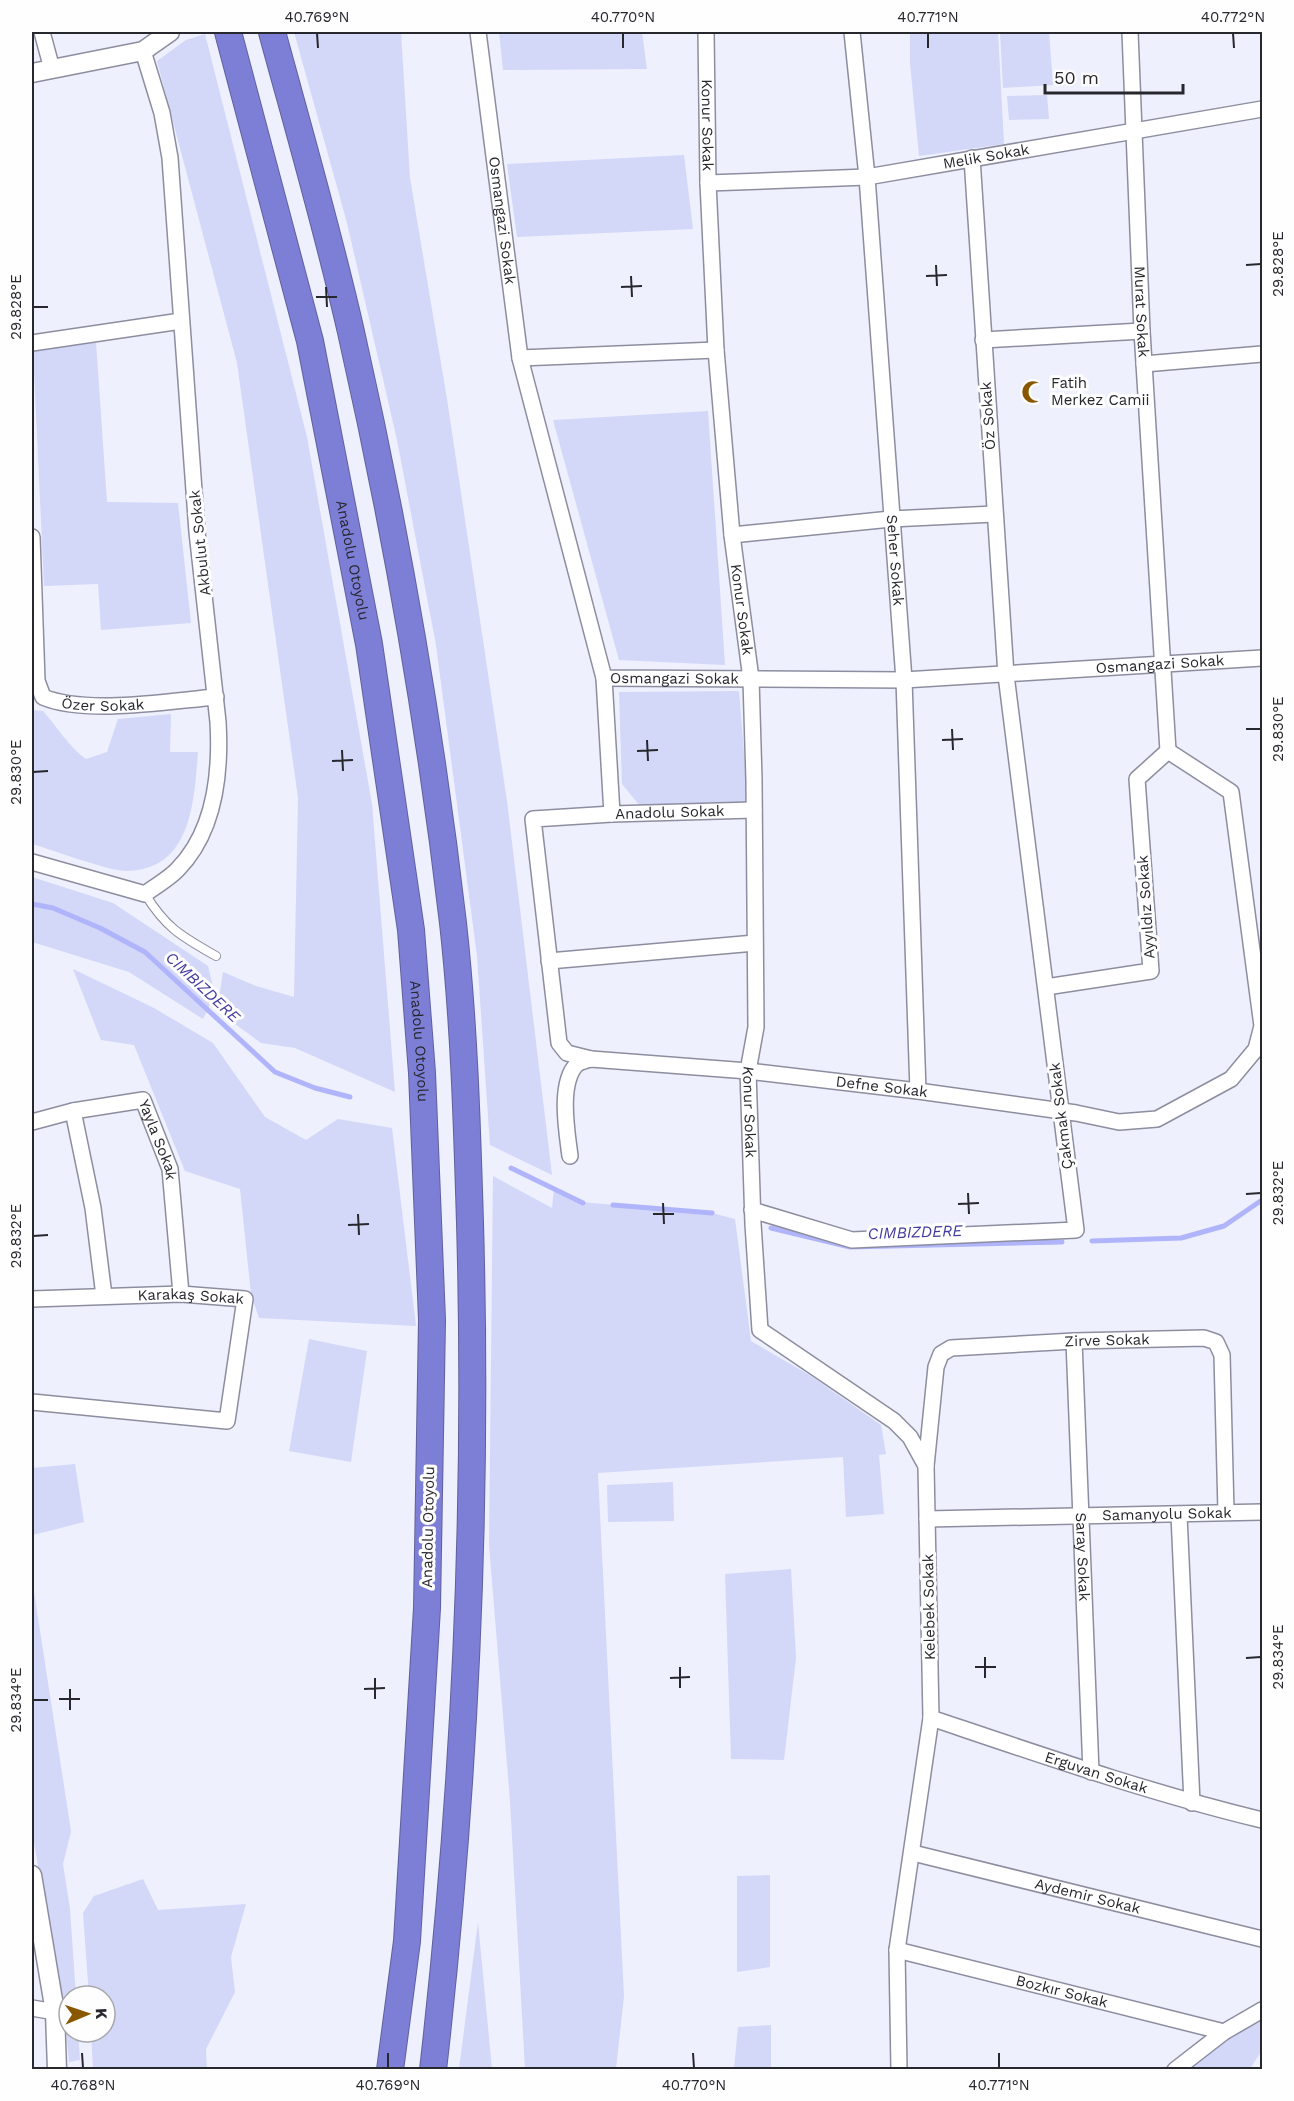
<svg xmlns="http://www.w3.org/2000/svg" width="1294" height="2101" font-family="'Work Sans',sans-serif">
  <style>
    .green { fill: #d3d7f8 }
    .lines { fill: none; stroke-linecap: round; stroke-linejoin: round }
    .stream { stroke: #b0b4fb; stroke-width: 5 }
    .service-casing { stroke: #8c8e9f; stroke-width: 10 }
    .minor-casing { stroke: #8c8e9f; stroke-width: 18 }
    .tertiary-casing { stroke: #8c8e9f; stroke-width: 21 }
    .motorway-casing { stroke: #5f609c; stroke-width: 28 }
    .service { stroke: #fff; stroke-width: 8 }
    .minor { stroke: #fff; stroke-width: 15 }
    .tertiary { stroke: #fff; stroke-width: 18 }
    .motorway { stroke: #7d7fd7; stroke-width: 26 }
    .ticks { fill: none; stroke: #27272e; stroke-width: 2 }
    .labels { text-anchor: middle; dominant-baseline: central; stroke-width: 6; stroke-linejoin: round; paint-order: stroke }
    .street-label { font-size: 15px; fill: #27272e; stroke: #fefefe }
    .poi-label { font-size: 15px; fill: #27272e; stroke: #fefefe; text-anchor: start }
    .water-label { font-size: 16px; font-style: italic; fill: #433a9e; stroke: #fefefe }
    .neatline { fill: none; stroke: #27272e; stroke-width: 2 }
    .ticks-label { font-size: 15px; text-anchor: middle; fill: #27272e }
  </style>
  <rect width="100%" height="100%" fill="#eef0fe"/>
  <g class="green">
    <path d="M294,32H401L410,178L447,399L507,801L552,1175L490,1145L477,956L436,645L397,440L347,223Z"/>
    <path d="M499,32H642L647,69L503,70Z"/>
    <path d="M910,32H998L1004,144L919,156L910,63Z"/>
    <path d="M1000,32H1049L1053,85L1003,88Z"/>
    <path d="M205,34L307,437L372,804L395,1092L295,1048L261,1043L217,1011L223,972L256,986L294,997L298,798L237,363L157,61L186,40Z"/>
    <path d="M1047,95L1049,119L1009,120L1007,96Z"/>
    <path d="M684,155L693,229L517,237L507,164Z"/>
    <path d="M96,342L107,502L178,503L191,623L101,630L98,584L44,586L33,349Z"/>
    <path d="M708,411L725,665L619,660L553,420Z"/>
    <path d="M739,691L748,802L640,806L622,784L619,692Z"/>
    <path d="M32,710L43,711C58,728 68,746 86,759L107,752L118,719L171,714L170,752H198C194,801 192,871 125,871C106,870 53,850 32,844Z"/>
    <path d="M32,877L113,903L208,966L215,995L203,1019L129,972L32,942Z"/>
    <path d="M73,969L154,1008L213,1043L265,1117L306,1140L338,1119L392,1128L416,1326L259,1318L251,1294L240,1189L185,1171L134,1045L101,1040Z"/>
    <path d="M493,1176L552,1208L554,1188L580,1202L712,1213L735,1219L751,1341L811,1376L881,1425L886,1454L879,1455L884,1514L846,1517L843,1457L598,1473L624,1996L616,2069H525L510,1801L489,1545Z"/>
    <path d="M309,1339L367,1351L351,1462L289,1451Z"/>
    <path d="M75,1464L84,1522L33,1535L32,1468Z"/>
    <path d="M673,1482L674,1521L608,1522L607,1485Z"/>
    <path d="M791,1569L796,1658L784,1760L731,1759L725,1574Z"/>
    <path d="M32,1591L34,1592L71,1831L63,1864L70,1909L76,1996H69V2032H78L80,2060L69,2062L64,2011L32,1832Z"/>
    <path d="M770,1875V1967L737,1972V1876Z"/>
    <path d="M143,1879L158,1910L246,1904L231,1957L235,1992L206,2049L207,2069H93L91,2032H105V1996H89L83,1913L94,1896Z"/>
    <path d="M478,1922L492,2069H459Z"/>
    <path d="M1262,2010V2050L1250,2069L1175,2070Z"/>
    <path d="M771,2025V2069H734L738,2027Z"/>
  </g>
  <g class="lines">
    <g class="stream">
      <path d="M32,904L53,908L100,928L145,952L275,1072L315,1088L350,1097"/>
      <path d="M511,1168L583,1203"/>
      <path d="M613,1205L712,1213"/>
      <path d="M771,1228L850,1247L1062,1242"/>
      <path d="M1092,1241L1181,1238L1224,1226L1262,1200"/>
    </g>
    <g class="service-casing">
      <path id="service" d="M145,894C166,928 181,936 216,956"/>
    </g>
    <g class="minor-casing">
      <g id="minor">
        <path d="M42,32L52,69"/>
        <path id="s1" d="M478,32L520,358L604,678L904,680L1262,658"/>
        <path id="s2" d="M706,32L708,183L716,350L732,535L751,679L754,780L756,1027L748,1071L753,1224L760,1330L894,1421L910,1437L926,1466"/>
        <path id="s3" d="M852,32L867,177L904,680L918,1091"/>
        <path id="s4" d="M1130,32L1142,331L1168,751"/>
        <path id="s5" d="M708,183L867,177L1262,109"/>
        <path d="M983,340L1142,331"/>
        <path d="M32,343L181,321"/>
        <path d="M520,358L716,350"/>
        <path d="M1144,364L1262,354"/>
        <path d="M732,535L891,519L994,514"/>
        <path id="s6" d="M32,537L37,681L43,697C86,715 169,701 216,697"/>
        <path id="s7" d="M604,678L612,814L754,810"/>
        <path d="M32,862L145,894C155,886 169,879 178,869C215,831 221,773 218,722L197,532L170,158L162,113L143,51"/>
        <path d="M549,961L755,943"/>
        <path d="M1046,987L1151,971L1137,779L1168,751"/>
        <path d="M591,1059L567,1053L559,1043L533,819L612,814"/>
        <path d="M73,1111L93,1208L104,1296"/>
        <path id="s8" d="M32,1122L73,1111L143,1100L170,1169L181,1294"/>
        <path id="s9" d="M570,1156C567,1132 558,1083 577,1064C580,1062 587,1060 591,1059L748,1071L918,1091L1076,1113L1119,1122L1157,1119L1231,1079L1256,1049L1262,1026L1231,792L1168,751"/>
        <path d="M752,1210L852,1240L1076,1230L1006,675L972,158"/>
        <path id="s10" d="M32,1299L181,1294L245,1299L227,1421L32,1402"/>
        <path id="s11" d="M1074,1341L1091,1772"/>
        <path d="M1179,1515L1192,1803"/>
        <path id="s12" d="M927,1519L1262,1512"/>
        <path id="s13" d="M931,1718C1041,1755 1150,1793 1262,1820"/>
        <path id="s14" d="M913,1853L1262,1939"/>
        <path id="s15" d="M897,1950L1224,2032"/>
        <path d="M32,2008L55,2012"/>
        <path id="s16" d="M899,2070L897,1950L931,1718L926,1466L936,1367L941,1354L951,1348L1074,1341L1204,1338L1216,1342L1222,1355L1226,1512"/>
        <path d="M1175,2070L1224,2032L1262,2010"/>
      </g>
    </g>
    <g class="tertiary-casing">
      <g id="tertiary">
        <path d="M32,73L143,51L170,32"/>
        <path d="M32,1875L55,2012L57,2070"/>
      </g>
    </g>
    <g class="motorway-casing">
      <g id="motorway">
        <path id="s17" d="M228,32L310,341L369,644L411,930L422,1073L432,1320L427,1608L407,1941L390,2070"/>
        <path d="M272,32C299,131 328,231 351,332C395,526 430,725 453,923C464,1022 467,1123 470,1223C478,1505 465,1789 433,2070"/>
      </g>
    </g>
    <use href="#service" class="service"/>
    <use href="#minor" class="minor"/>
    <use href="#tertiary" class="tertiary"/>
    <use href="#motorway" class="motorway"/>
  </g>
  <path class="ticks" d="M317,33L318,48M623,33V48M928,33V48M1233,33L1234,48M936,265L937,286M1246,265L1261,264M631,276L632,297M926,276L947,275M326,287L327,307M621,287L642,286M316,297H337M33,307H48M952,729L953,750M1246,729H1261M647,740L648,761M942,740L963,739M342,750L343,771M637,751L658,750M332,761L353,760M33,772L48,771M968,1193L969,1214M1246,1194L1261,1193M663,1203L664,1224M958,1204L979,1203M358,1214L359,1235M653,1214H674M348,1225L369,1224M33,1236L48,1235M985,1657V1678M1246,1658L1261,1657M680,1667V1688M975,1667H996M375,1678V1699M670,1678L690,1677M70,1689V1710M364,1689L385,1688M59,1699H80M33,1700H48M82,2053L83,2068M388,2053V2068M693,2053L694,2068M999,2053V2068"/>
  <defs>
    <g id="mosque-bare" transform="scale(1.8)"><path d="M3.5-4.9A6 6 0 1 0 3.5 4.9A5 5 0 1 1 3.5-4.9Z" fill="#895700" stroke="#fefefe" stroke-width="2.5" paint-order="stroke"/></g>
  </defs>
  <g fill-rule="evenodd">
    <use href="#mosque-bare" x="1033" y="392"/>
  </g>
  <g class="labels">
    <g class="street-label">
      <text stroke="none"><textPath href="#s2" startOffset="93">Konur Sokak</textPath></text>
      <text stroke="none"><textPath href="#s5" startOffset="280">Melik Sokak</textPath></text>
      <text stroke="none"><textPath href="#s1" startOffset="190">Osmangazi Sokak</textPath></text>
      <text stroke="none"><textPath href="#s4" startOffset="280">Murat Sokak</textPath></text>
      <text transform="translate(988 416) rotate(-94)">Öz Sokak</text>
      <text transform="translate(200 543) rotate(-96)">Akbulut Sokak</text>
      <text stroke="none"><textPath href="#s17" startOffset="543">Anadolu Otoyolu</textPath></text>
      <text stroke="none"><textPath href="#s3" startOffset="530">Seher Sokak</textPath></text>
      <text stroke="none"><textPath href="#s2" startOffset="579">Konur Sokak</textPath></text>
      <text stroke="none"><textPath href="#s1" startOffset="1216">Osmangazi Sokak</textPath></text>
      <text stroke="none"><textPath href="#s1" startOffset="730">Osmangazi Sokak</textPath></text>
      <text stroke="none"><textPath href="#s6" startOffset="222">Özer Sokak</textPath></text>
      <text stroke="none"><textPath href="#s7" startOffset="194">Anadolu Sokak</textPath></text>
      <text transform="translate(1146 907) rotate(-94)">Ayyıldız Sokak</text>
      <text stroke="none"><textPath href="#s17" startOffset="1029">Anadolu Otoyolu</textPath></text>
      <text stroke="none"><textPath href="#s9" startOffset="402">Defne Sokak</textPath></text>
      <text stroke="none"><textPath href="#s2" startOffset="1083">Konur Sokak</textPath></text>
      <text transform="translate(1061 1116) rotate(-97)">Çakmak Sokak</text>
      <text stroke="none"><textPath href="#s8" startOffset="156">Yayla Sokak</textPath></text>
      <text stroke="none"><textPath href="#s10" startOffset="159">Karakaş Sokak</textPath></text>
      <text stroke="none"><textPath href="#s16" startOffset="888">Zirve Sokak</textPath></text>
      <text stroke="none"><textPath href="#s12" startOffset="240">Samanyolu Sokak</textPath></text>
      <text transform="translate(428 1527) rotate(-89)">Anadolu Otoyolu</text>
      <text stroke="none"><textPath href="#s11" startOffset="216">Saray Sokak</textPath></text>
      <text transform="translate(929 1607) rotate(-91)">Kelebek Sokak</text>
      <text stroke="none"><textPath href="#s13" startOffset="174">Erguvan Sokak</textPath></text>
      <text stroke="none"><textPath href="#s14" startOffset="180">Aydemir Sokak</textPath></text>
      <text stroke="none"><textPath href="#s15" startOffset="170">Bozkır Sokak</textPath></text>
    </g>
    <g class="poi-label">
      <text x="1051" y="383">Fatih<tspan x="1051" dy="17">Merkez Camii</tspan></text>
    </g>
    <g class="water-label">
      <text transform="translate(203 987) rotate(43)">CIMBIZDERE</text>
      <text transform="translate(915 1232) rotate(-2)">CIMBIZDERE</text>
    </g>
  </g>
  <rect width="1294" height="2101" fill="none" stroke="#fefefe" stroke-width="66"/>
  <g transform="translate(87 2014) rotate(88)"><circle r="28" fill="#fefefe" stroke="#a8a8ab" stroke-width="1.5"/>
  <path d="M0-4.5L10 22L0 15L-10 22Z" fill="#895700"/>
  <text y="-9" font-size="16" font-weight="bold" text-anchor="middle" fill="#27272e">K</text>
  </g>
  <path d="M1045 84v9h138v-9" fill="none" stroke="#27272e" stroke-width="3"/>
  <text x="1054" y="84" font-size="18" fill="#27272e" stroke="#fefefe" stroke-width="4.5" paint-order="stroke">50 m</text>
  <rect x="33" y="33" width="1228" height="2035" class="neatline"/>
  <g class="ticks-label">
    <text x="317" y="22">40.769°N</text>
    <text x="623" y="22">40.770°N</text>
    <text x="928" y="22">40.771°N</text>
    <text x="1233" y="22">40.772°N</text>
    <text transform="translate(1278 264) rotate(-90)" y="5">29.828°E</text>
    <text transform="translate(16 307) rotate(-90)" y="5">29.828°E</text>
    <text transform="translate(1278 729) rotate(-90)" y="5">29.830°E</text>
    <text transform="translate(16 772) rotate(-90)" y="5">29.830°E</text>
    <text transform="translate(1278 1193) rotate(-90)" y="5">29.832°E</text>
    <text transform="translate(16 1236) rotate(-90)" y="5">29.832°E</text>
    <text transform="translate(1278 1657) rotate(-90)" y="5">29.834°E</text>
    <text transform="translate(16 1700) rotate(-90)" y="5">29.834°E</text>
    <text x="83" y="2090">40.768°N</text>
    <text x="388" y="2090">40.769°N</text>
    <text x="694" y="2090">40.770°N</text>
    <text x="999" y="2090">40.771°N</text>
  </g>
</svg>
